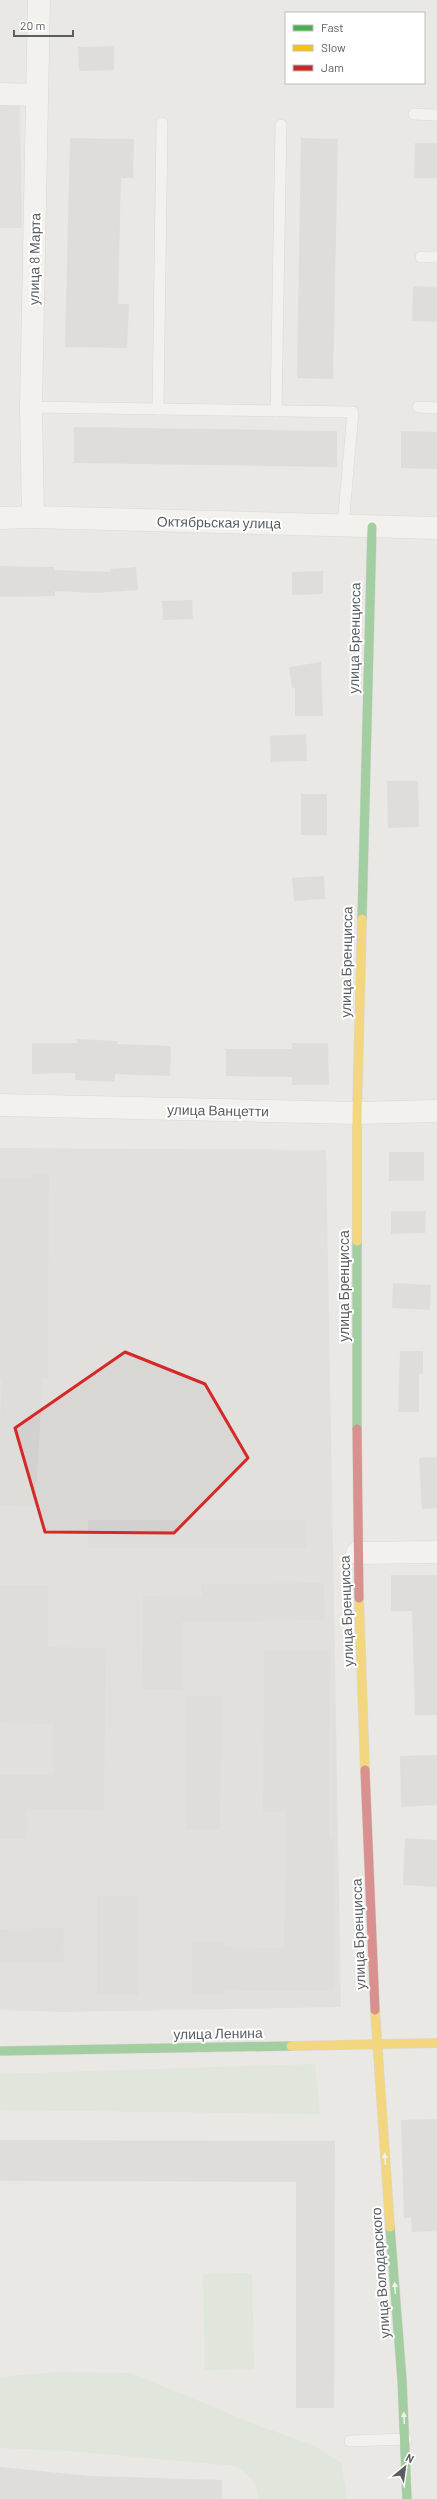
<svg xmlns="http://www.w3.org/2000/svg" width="437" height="2499" font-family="Barlow,sans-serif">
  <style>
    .industrial { fill: #d9d7d4 }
    .green { fill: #d4e4d1 }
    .building { fill: #d2d1cf }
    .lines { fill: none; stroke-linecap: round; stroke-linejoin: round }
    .lane-casing { stroke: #c6c6c6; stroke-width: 12 }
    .street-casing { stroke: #c6c6c6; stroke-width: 23 }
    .fast-casing { stroke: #c6c6c5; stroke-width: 10 }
    .slow-casing { stroke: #c6c6c5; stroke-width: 10 }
    .jam-casing { stroke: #c6c6c5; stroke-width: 10 }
    .lane { stroke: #fcfcfb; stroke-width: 11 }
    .street { stroke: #fcfcfb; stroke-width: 22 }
    .fast { stroke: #4caf50; stroke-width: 9 }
    .slow { stroke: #ffc107; stroke-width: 9 }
    .jam { stroke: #c62828; stroke-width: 9 }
    .oneway { fill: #f6fbf6 }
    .marked { fill: none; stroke: #d62828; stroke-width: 3; stroke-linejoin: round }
    .labels { text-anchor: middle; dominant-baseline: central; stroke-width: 4; stroke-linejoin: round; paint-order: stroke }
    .street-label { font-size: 14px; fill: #5a5d61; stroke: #fff }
  </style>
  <rect width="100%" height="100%" fill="#e9e8e4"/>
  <g class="industrial">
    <path d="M0,104H20L22,228H0Z"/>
    <path d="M0,1148L326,1150L341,2007L64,2012L0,2010Z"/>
  </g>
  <g class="green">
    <path d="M315,2064L320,2114L0,2110V2074Z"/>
    <path d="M252,2273L254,2369L205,2370L203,2274Z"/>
    <path d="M57,2372L131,2373L259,2426L313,2445L341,2463L347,2499H258L255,2482L237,2466L69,2451L0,2448V2377Z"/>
  </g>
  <g class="building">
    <path d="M114,46V70L79,71L78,47Z"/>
    <path d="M70,138L134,139L133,178H121L118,304H129L127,348L65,347Z"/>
    <path d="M301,138L338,139L333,379L297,378Z"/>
    <path d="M415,143H437V178H414Z"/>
    <path d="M413,286L437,287V322L412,321Z"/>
    <path d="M74,427L337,431V467L74,463Z"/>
    <path d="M401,431L437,432V469L401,468Z"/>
    <path d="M0,566L54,567L55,570L111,572V569L136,567L138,590L96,593L55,591V596L0,597Z"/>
    <path d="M323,571V594L292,595V572Z"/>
    <path d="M192,600L193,619L163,620L162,601Z"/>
    <path d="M321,662L323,716H295V688H292L289,667Z"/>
    <path d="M306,734L307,761L271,762L270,736Z"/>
    <path d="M387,781H418L419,827L388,828Z"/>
    <rect x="301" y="794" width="26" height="41"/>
    <path d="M324,876L325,899L294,901L292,878Z"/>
    <path d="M77,1039L117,1041V1044L171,1046L170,1076L115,1074V1082L75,1080V1073L32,1074V1043H77Z"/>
    <path d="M292,1043H328L329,1085H292V1077L226,1076V1049H292Z"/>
    <rect x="389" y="1152" width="35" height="29"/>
    <path d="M33,1174H49L48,1378H43L35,1507L0,1505V1423L3,1378H0V1179L33,1178Z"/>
    <path d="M391,1211H426L425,1233L391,1234Z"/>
    <path d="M393,1283L431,1285L430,1310L392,1308Z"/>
    <path d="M400,1351H423V1374H419V1412H398Z"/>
    <path d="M437,1457V1508L422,1509L419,1458Z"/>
    <rect x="88" y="1520" width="218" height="28"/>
    <path d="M391,1575H437V1715H415L412,1611H391Z"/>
    <path d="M324,1583L325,1620L182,1622V1690L142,1689L143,1596L202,1597L201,1584Z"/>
    <path d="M0,1585H48V1647L106,1648L104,1810L27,1809V1839H0V1775H53V1724L0,1723Z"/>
    <path d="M264,1650H330L329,1839H334L333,1991L225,1990V1994L192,1995V1941H225V1947L284,1948L286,1812H263Z"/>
    <path d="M187,1696H222L220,1830L186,1829Z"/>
    <path d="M437,1755V1805L401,1807L400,1756Z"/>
    <path d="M405,1838L437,1840V1887L403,1885Z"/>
    <path d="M97,1896H138V1995L97,1994Z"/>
    <path d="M63,1928L64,1962L0,1963V1929Z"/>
    <path d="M437,2119V2231L412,2232L411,2218H404L401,2120Z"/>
    <path d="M0,2140L335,2141L334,2408H296V2182L0,2181Z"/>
    <path d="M0,2467L90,2476L222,2480V2499H0Z"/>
  </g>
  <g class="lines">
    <g class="lane-casing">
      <g id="lane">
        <path d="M414,114L437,115"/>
        <path d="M421,257H437"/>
        <path d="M31,407L353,412L343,525"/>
        <path d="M418,407L437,408"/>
        <path d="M158,409L162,123"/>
        <path d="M276,411L281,125"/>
        <path d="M350,2441L406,2439"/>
      </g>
    </g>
    <g class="street-casing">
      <g id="street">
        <path d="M0,94L37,95"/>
        <path d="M33,517L31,407L39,0"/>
        <path d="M0,518L33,517L437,528"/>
        <path d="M0,1105L357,1113L437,1111"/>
        <path d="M357,1553L437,1552"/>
      </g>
    </g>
    <g class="fast-casing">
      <g id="fast">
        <path d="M362,919L372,527"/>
        <path d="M357,1241V1429"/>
        <path d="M0,2051L291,2046"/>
        <path d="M390,2227L402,2380L407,2499"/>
      </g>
    </g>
    <g class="slow-casing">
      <g id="slow">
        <path d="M357,1241V1113L362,919"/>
        <path d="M359,1598L365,1770"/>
        <path d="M375,2010L390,2227"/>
        <path d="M291,2046L437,2043"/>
      </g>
    </g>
    <g class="jam-casing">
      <g id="jam">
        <path d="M357,1429L359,1598"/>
        <path d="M365,1770L375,2010"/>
      </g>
    </g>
    <use href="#lane" class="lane"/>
    <use href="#street" class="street"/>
    <use href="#fast" class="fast"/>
    <use href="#slow" class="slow"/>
    <use href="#jam" class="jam"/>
  </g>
  <defs><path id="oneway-solid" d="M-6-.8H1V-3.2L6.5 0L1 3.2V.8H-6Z"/></defs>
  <g class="oneway">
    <use href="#oneway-solid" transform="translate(385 2159) rotate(-94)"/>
    <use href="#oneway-solid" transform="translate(395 2288) rotate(-94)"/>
    <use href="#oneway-solid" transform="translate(404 2418) rotate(-93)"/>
  </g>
  <path d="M0 0H437V2499H0ZM125,1352L205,1384L248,1458L174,1533L45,1532L15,1428Z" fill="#e9e8e4" fill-opacity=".55" fill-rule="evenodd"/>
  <path class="marked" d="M125,1352L205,1384L248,1458L174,1533L45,1532L15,1428Z"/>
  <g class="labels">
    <g class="street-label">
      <text transform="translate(34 259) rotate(-89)">улица 8 Марта</text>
      <text transform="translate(219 522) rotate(1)">Октябрьская улица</text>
      <text transform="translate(354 638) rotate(-89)">улица Бренцисса</text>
      <text transform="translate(346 962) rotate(-89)">улица Бренцисса</text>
      <text transform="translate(218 1110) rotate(1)">улица Ванцетти</text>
      <text transform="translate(343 1286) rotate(-90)">улица Бренцисса</text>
      <text transform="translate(346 1611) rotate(-92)">улица Бренцисса</text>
      <text transform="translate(358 1934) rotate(-92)">улица Бренцисса</text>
      <text transform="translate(218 2033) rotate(-1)">улица Ленина</text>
      <text transform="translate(380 2273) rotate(-94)">улица Володарского</text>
    </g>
  </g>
  <rect x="285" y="12" width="140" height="72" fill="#ffffff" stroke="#bdbec0"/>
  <rect x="293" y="25" width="20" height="6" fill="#4caf50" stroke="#bdbec0"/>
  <text x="321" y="32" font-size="12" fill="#5a5d61">Fast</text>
  <rect x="293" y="45" width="20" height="6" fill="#ffc107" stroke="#bdbec0"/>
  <text x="321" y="52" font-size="12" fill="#5a5d61">Slow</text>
  <rect x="293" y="65" width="20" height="6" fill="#c62828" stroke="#bdbec0"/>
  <text x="321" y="72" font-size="12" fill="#5a5d61">Jam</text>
  <g transform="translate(405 2467) rotate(29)" stroke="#ffffff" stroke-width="3" paint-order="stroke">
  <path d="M0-3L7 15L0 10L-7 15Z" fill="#5a5d61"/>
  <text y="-6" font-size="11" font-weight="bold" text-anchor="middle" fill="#5a5d61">N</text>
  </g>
  <path d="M14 30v6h59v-6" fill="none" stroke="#5a5d61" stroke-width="2"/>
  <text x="20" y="30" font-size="12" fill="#5a5d61" stroke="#ffffff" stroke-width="3" paint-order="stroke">20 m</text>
</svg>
